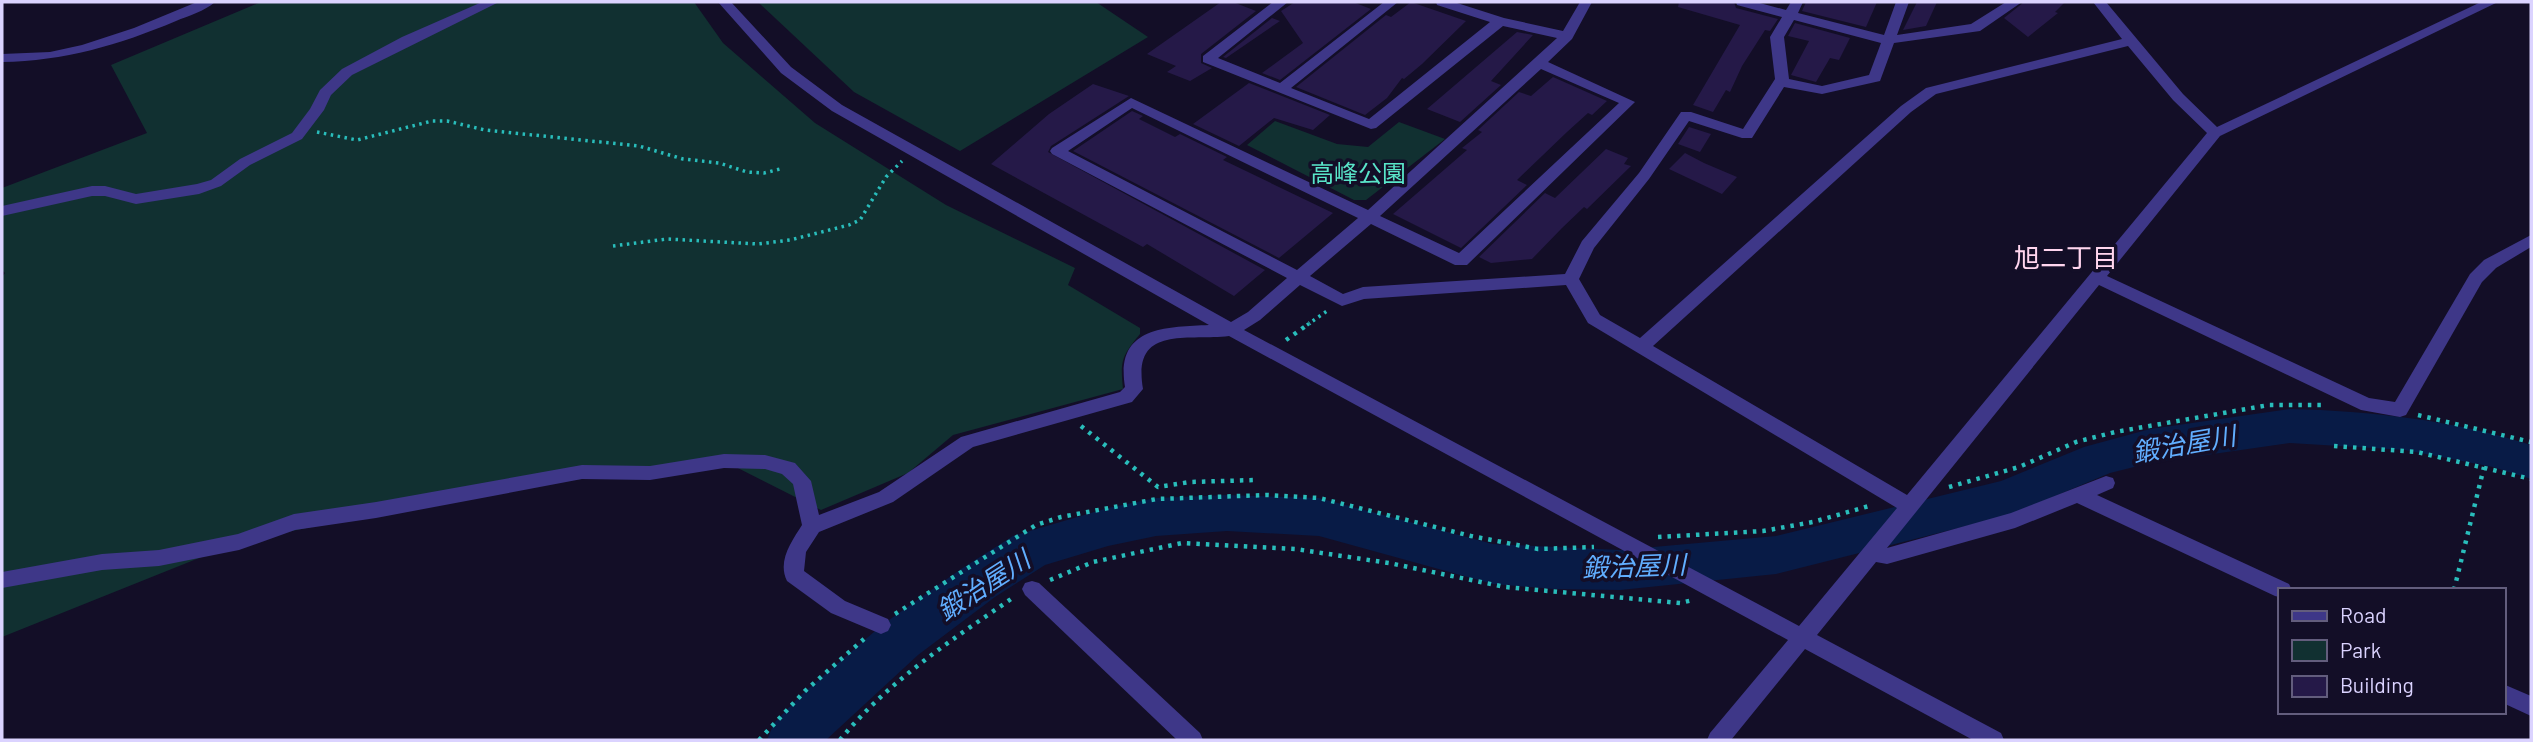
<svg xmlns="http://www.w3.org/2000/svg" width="2533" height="742" font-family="Barlow,'Noto Sans JP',sans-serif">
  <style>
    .green { fill: #113031 }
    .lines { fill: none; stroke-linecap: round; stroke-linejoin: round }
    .river { fill: #081b46; fill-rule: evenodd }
    .building { fill: #251948 }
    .path-far1 { stroke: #29bdbb; stroke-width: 3.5; stroke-dasharray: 2.5 4.5; stroke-linecap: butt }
    .path { stroke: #29bdbb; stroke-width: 4.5; stroke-dasharray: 3.5 6; stroke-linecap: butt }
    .minor { fill: #3e3788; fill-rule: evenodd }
    .labels { text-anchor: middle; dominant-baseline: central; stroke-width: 7; stroke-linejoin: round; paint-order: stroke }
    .park-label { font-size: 24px; fill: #59e5c9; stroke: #130e27 }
    .neighbourhood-label { font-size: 26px; fill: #ffd5ee; stroke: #130e27 }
    .water-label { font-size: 26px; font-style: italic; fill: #61aeff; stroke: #130e27 }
  </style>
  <rect width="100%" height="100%" fill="#130e27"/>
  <g class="green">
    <path d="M261,2H694L723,43L815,123L946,205L1075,268L1068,285L1140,328V334C1122,356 1120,360 1123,389L953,435L908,473L821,510L724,461L479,492L239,542L2,637V277L5,273L2,270V188L147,133L111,65Z"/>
    <path d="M758,2H1096L1148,37L960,151L854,92Z"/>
    <path d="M1275,121L1337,144L1368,147L1399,122L1445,139L1366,200H1354L1247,145Z"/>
  </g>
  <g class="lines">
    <path class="river" d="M2290,409C2372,411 2453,420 2531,445V479L2493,467L2405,450L2290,443L2150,463L2110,473L2010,515L1776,574L1620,590L1554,589L1493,584L1319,536L1227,531L1156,536L1108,546L1045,565L995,597L918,655L826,740H767L774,723L801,695L882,625L961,569L1013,536L1108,508L1156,498L1227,495L1319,498L1493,544L1620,550L1776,536L2001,481L2084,447L2150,429Z"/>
  </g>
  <g class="building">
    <path d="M1221,2H1233L1256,11L1201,54V63L1212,68L1190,81L1167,72L1176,66L1147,54Z"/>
    <path d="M1295,2H1353L1371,9L1280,80L1262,73L1303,43L1281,11Z"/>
    <path d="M1411,2L1466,21L1422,64L1404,79L1402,78L1387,98L1365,115L1296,87L1386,15L1391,17Z"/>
    <path d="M1679,2H1734L1736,8L1778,19L1770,31L1765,30L1742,66L1730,92L1726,90L1713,112L1693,105L1740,25L1678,7Z"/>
    <path d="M1806,2H1877L1866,27L1802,11Z"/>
    <path d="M1917,2H1937L1926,26L1903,30Z"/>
    <path d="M2024,2H2065L2055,12L2058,13L2028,37L2004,18Z"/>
    <path d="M1272,18L1280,21L1226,58L1223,57Z"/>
    <path d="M1795,23L1850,38L1839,60L1830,58L1816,82L1791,75L1809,41L1788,36Z"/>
    <path d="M1517,32L1533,35L1491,81L1501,85L1460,122L1427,109Z"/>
    <path d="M1553,77L1607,101L1592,115L1588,113L1567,132L1517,180L1527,185L1461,248L1393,214L1467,150L1462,148L1482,132L1478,130L1519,92L1531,96Z"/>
    <path d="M1249,83L1330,115L1313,130L1274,118L1239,146L1193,124Z"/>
    <path d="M1093,84L1129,96L1051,146L1048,152L1265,270L1234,296L1147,244L1143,247L991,164L1049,114Z"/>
    <path d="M1132,111L1143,116L1139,119L1175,137L1180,134L1227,157L1223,160L1333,213L1279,258L1073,151Z"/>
    <path d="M1689,127L1711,134L1700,152L1678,144Z"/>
    <path d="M1606,149L1628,158L1624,164L1631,166L1587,209L1584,207L1562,228L1532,259L1491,263L1479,257L1545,193L1555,198Z"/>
    <path d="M1685,153L1704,163L1737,177L1722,194L1669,169Z"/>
  </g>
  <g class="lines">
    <g class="path-far1">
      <path d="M317,132L357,140L432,121H447L485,130L639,146L683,159L719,163L747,172L764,173L780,169"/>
      <path d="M613,246L667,239L758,244L790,240L849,225L860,220L886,177L902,161"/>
      <path d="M1307,325L1327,311"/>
    </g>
    <g class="path">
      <path d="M1286,340L1310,323"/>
      <path d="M2418,415L2531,442"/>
      <path d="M1081,426L1158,487L1190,482L1255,480"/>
      <path d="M2334,446L2417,452L2531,479"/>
      <path d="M1949,487L2019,467L2076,442L2115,432L2269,405H2321"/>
      <path d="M1658,537L1763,531L1813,522L1869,506"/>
      <path d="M1050,580L1093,562L1182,543L1295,549L1389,563L1505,587L1680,603L1693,600"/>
      <path d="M2454,590L2484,467"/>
      <path d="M895,614L1036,525L1061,517L1157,499L1267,495L1319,498L1471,536L1538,549L1594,547"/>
      <path d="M759,740L805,691L864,639"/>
      <path d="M840,740C887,682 953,639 1014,597"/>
    </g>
    <g class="minor">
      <path d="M197,2H215C205,11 188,16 176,21C119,45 64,61 2,62V54L50,52L82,45L134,28Z"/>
      <path d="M482,2H499L352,75L331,95L324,110L302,139L250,165L221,186L199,194L136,204L105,196H92L2,216V206L92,186H105L136,194L197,184L211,180L240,159L292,133L310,109L320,90L342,69L402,37Z"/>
      <path d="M718,2H731L791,67L842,105L1231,322L1248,312L1287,278L1052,154L1050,151L1052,148L1131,98L1368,210L1557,38L1503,26L1376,128L1371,129L1203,62V56L1273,2H1288L1218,58L1280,83L1384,2H1398L1291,88L1369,119L1490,22L1437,5L1436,2H1454L1504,18L1563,31L1580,2H1592L1572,39L1548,62L1635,102L1467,265H1455L1371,224L1310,276L1343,294L1363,287L1565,274L1582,241L1639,173L1681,112H1691L1743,129L1775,79L1770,37L1782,17L1737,5L1736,2H1756L1786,10L1791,2H1803L1798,13L1884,35L1896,2H1909L1897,35L1971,24L2006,2H2022L1980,31L1894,43L1880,81L1822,94L1784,87L1752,138H1742L1689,121L1649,179L1594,248L1579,279L1600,315L1640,338L1901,106L1926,88L2122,39L2093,2H2106L2183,94L2217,127L2481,2H2498L2220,136L2107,276L2369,398L2395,402L2470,274L2484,260L2531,235V247L2496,268L2482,282L2406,415L2400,417L2361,410L2099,285L1887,548L2011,513L2106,476L2113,478L2115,483L2113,488L2097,495L2289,584L2292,590H2279V597L2275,596L2077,503L2015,528L1887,564L1876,562L1817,635L2001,733L2004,740H1973L1805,649L1731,740H1707L1710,733L1788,640L1229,336C1185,341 1132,325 1143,389L1132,402L973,447L893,502L819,532L806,552L804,571L845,601L888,619L891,625L888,631L881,634L831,613L787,581C777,561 792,541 802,525L793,484L782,474L765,469L724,468L650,480L582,479L376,518L295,530L239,550L159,566L102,570L2,588V572L102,554L159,550L238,534L294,514L376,502L582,465L650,466L724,454L765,455L795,463L811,481L819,515L879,492L961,437L1120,392L1125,387C1115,327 1164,327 1209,325L832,111L781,73ZM1794,20L1881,43L1869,75L1822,86L1789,79L1784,37ZM2128,46L2173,100L2207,133L1907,495L1653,346L1911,112L1936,94ZM1541,69L1619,103L1459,253L1380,216ZM1132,108L1358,218L1297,270L1068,151ZM1300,285L1342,306L1364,299L1566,285L1588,323L1897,508L1799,626L1244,330L1260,320Z"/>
      <path d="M1032,581L1039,583L1200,733L1203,740H1177L1025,595L1022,589L1025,583Z"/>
      <path d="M2503,684L2531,696V716L2503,703Z"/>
    </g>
  </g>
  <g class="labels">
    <g class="park-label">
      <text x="1358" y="172">高峰公園</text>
    </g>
    <g class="neighbourhood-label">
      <text x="2066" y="256">旭二丁目</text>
    </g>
    <g class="water-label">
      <text transform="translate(2184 443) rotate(-10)">鍛治屋川</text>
      <text transform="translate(1634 565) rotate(-2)">鍛治屋川</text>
      <text transform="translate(983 584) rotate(-33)">鍛治屋川</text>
    </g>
  </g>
  <rect width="2533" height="742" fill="none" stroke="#dbd3ff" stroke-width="7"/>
  <rect x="2278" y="588" width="228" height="126" fill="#130e27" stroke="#635d7d" stroke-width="2"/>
  <rect x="2292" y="611" width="35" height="10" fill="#3e3788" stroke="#635d7d" stroke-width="2"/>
  <text x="2340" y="623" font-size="21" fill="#dbd3ff">Road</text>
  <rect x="2292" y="640" width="35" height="21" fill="#113031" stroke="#635d7d" stroke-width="2"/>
  <text x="2340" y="658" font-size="21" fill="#dbd3ff">Park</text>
  <rect x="2292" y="676" width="35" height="21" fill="#251948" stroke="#635d7d" stroke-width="2"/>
  <text x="2340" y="693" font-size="21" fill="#dbd3ff">Building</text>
</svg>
